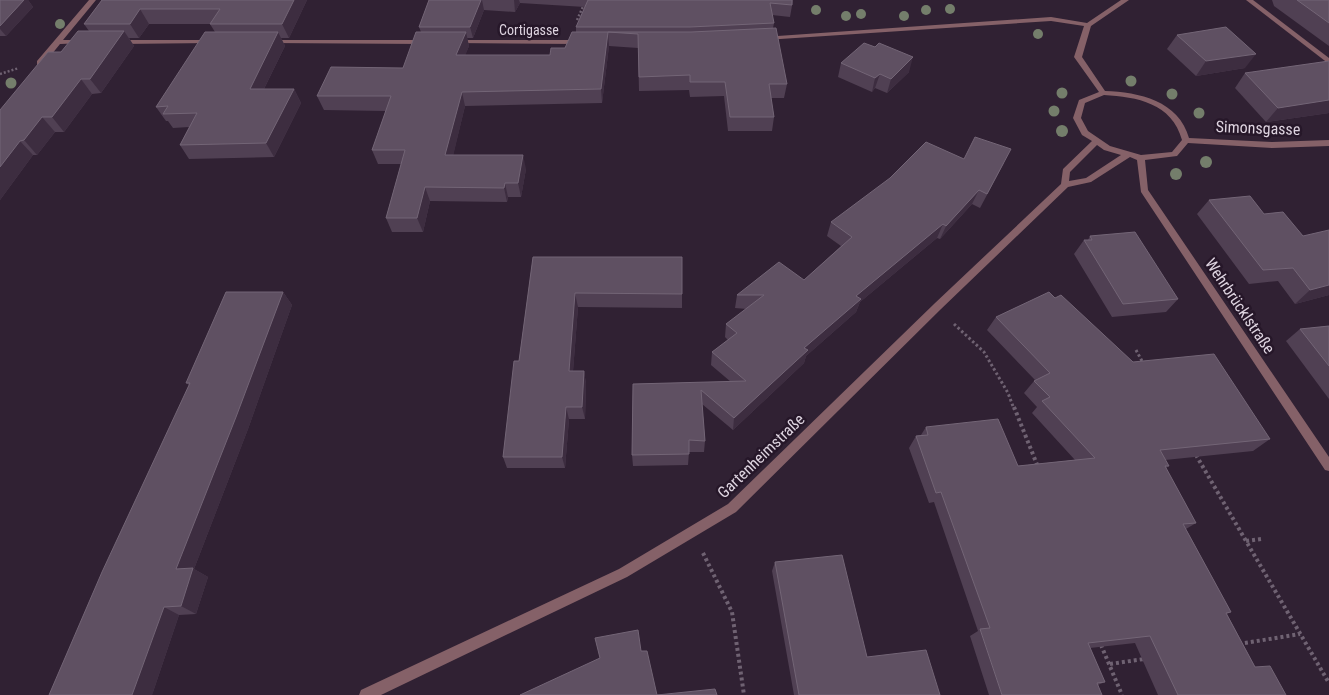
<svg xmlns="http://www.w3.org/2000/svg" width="1329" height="695" font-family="'Roboto Condensed',sans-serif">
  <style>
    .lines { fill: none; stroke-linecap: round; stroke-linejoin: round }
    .path-far2 { stroke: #6f6272; stroke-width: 2.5; stroke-dasharray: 2 2; stroke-linecap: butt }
    .path-far1 { stroke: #6f6272; stroke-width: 3; stroke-dasharray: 2.5 2.5; stroke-linecap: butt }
    .path { stroke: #6f6272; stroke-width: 4; stroke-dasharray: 3 3; stroke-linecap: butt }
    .minor { fill: #856168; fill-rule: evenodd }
    .tree { fill: #747e6b }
    .wall { fill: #504053; fill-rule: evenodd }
    .shaded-wall { fill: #3d2d40 }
    .building { fill: #5f5062; stroke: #736576 }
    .labels { text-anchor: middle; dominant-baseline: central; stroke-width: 5; stroke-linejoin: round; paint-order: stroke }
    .far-street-label { font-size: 14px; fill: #ded4e0; stroke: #261729 }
    .street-label { font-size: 16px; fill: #ded4e0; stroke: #261729 }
  </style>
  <rect width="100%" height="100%" fill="#302133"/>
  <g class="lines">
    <g class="path-far2">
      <path d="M577,20L586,0"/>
      <path d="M0,74L19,68"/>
    </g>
    <g class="path-far1">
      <path d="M954,324L984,352L1008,393L1014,409"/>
      <path d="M1136,350L1143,363"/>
    </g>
    <g class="path">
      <path d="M1014,407L1038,467"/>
      <path d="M1196,455L1246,541"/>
      <path d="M1261,539L1246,541L1329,683"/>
      <path d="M703,553L732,612L744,695"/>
      <path d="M1239,644L1300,634"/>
      <path d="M1101,645L1122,695"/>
      <path d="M1110,664L1144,659"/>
    </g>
    <g class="minor">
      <path d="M89,0H96L63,40H83L85,41V43L60,44L43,65H37V61Z"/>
      <path d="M1121,0H1129L1091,26L1082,57L1105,91C1139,92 1179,101 1189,138L1272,142L1329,140V146L1272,148L1188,143L1177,156L1145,160L1148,190L1329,457V471L1325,470L1141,192L1137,160L1130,157L1091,182L1068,187L940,310L736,512L627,577L381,695H359L361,690L619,569L728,504L934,304L1061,184L1063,169L1092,141L1082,135L1073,118L1079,100L1099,92L1074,57L1084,26L1051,21L765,40L763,39V37L1051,17L1087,23ZM1104,95C1137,97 1172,103 1182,140L1172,152L1141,155L1110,146L1088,131L1081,118L1085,103ZM1097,145L1104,150L1121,155L1086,178L1069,181L1070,172Z"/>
      <path d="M1246,0H1253L1329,58V64Z"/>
      <path d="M210,40L212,41V43L120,44L116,42L120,40Z"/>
      <path d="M270,40H425L429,42L425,44L268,43V41Z"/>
      <path d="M455,40H580L584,42L580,44L453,43V41Z"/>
    </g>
  </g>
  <g class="tree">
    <circle cx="950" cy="9" r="5"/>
    <circle cx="816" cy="10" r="5"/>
    <circle cx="926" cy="10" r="5"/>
    <circle cx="861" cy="14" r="5"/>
    <circle cx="846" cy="16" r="5"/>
    <circle cx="904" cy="16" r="5"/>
    <circle cx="60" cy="24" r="5"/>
    <circle cx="1038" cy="34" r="5"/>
    <circle cx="1131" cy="81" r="5.5"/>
    <circle cx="11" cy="83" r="5.5"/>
    <circle cx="1062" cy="93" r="5.5"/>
    <circle cx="1172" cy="94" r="5.5"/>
    <circle cx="1054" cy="111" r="5.5"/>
    <circle cx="1199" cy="113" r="5.5"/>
    <circle cx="1062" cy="131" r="6"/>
    <circle cx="1206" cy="162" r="6"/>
    <circle cx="1176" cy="174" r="6"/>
  </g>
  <g class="wall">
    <path d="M0,0H28L33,7L6,36H0Z"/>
    <path d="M102,0H307L289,38H281L285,46L264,89H294L301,103L274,157L189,159L180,145L189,127L173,128L168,121H166L156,107L215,32L210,24H149L139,38H129L134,46L101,93L92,94L64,132H55L37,155H33L0,200V110L61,52L89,31L84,24Z"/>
    <path d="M429,0H793L790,17L772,15L774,23L773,28L787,84L784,98H771L774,117L772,131H728L724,96L690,97L689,90L639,91L638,48L609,46L602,103L465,106L453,155L526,169L521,197H508L507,202L430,201L423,232H392L386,218L401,164H378L372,150L386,111L324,110L317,96L403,68L421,32L419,27ZM520,3L585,7L576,27V32L565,48L550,55H465L469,46L467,38H473L484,10L515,12Z"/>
    <path d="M1272,0H1329V46L1274,6Z"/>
    <path d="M1177,35L1245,68L1196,76L1167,49Z"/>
    <path d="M1329,61V113L1266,122L1235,88L1245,73Z"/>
    <path d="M841,63L909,72L887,93L875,88L872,92L838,77Z"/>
    <path d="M964,159L1004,163L980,208L972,204L940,239L937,238L860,302L856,312L806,356L804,363L733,430L702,404L705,441L704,452H689L688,465L633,466L632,455L633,384L731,382L711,365L712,352L728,340L725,337L726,324L747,309L735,308L737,295L804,280L841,246L827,236L831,222Z"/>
    <path d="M1209,200L1329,295L1295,304L1278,281L1249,284L1197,214Z"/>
    <path d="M1090,236L1178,299L1166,312L1112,317L1074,254L1084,240H1088Z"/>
    <path d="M533,257L682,294V308L578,307L573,371H584L586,384L585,419H569L565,468H507L503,457L519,361Z"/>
    <path d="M283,292L292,305L248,429L194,569L208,577L196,614L179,615L152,695L189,385L186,383Z"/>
    <path d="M1055,298L1133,362L1270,439L1253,451L1165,460L1169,466L1166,468L1196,523L1186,529L1231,612L1227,614L1255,667L1286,695H1158L1135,643L1090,648L1105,682L1098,685L1102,695H989L970,636L978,631L934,502L929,503L909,448L916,436L921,435L926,427L1018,466L1075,460L1032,413L1037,407L1024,393L1034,381L1035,380L987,330L996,317Z"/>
    <path d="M1329,326V399L1286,341L1300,329Z"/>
    <path d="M775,562L867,657L940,695H794L772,571Z"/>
  </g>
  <g class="shaded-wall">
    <path d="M24,0H28L33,7L6,36L0,29V26Z"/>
    <path d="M294,0H307L289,38L282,24Z"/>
    <path d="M481,0H482L484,10L473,38L470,27Z"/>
    <path d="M514,0H519L520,3L515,12Z"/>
    <path d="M140,9L149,24L139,38L130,24Z"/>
    <path d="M124,31L134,46L101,93L90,79Z"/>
    <path d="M278,32L285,46L257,103L250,89Z"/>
    <path d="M466,32L469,46L460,69L456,55Z"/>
    <path d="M608,32L609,46L602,103L601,89Z"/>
    <path d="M1256,54L1245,68L1196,76L1206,61Z"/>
    <path d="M913,57L909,72L887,93L891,79Z"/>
    <path d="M880,74L875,88L872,92L875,78Z"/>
    <path d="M81,79L92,94L64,132L52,117Z"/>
    <path d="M294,89L301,103L274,157L266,143Z"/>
    <path d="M462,92L465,106L450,169L445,155Z"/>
    <path d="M1329,100V113L1266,122L1278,108Z"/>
    <path d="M42,117L55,132L37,155L24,140Z"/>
    <path d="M20,141L33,155L0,200V167Z"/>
    <path d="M523,155L526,169L521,197L518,183Z"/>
    <path d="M505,183L508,197L507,202L504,188Z"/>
    <path d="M425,187L430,201L423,232L417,218Z"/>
    <path d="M979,190L972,204L940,239L946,226Z"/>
    <path d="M943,224L937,238L860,302L856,312L806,356L804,363L733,430L734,418L856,296Z"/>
    <path d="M1329,285V295L1295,304L1310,290Z"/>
    <path d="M283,292L292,305L248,429L194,569L208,577L196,614L181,606L176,569Z"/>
    <path d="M575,293L578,307L572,384L569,371Z"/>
    <path d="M584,371L586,384L585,419L582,407Z"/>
    <path d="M566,407L569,419L565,468L562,457Z"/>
    <path d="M164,607L179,615L152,695H132Z"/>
  </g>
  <g class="building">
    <path d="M0,0H24L0,26Z"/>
    <path d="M102,0H294L282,24H210L220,9H140L130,24H84Z"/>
    <path d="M429,0H481L470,27H419Z"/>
    <path d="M588,0H792V5L770,3L774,23L690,27H576Z"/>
    <path d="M1297,0H1329V23Z"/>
    <path d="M1226,27L1256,54L1206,61L1177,35Z"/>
    <path d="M776,28L787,84H769L774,117H730L725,82H690V75L639,77L638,34L608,32L601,89L462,92L445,155H523L518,183H505L504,188L425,187L417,218H386L405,150H372L391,96H317L331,67L403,68L416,32H466L456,55H550L551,48H565L572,32H691Z"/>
    <path d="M78,31H124L90,79H81L52,117H42L24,140L20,141L0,167V110L48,52H61Z"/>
    <path d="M205,32H278L250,89H294L266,143L180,145L197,113L163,114L168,106L156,107Z"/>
    <path d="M864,43L875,47L879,43L913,57L891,79L880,74L875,78L841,63Z"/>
    <path d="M1329,61V100L1278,108L1245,73Z"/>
    <path d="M975,137L1011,149L987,194L979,190L946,226L943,224L856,296L861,299L804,348L808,350L734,418L701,390L705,441L689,440V454L632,455L633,384L746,381L712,352L737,333L726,324L764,295H737L779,262L804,280L852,237L831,222L890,178L926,142L964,159Z"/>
    <path d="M1250,196L1264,214L1283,212L1303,236L1329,230V285L1310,290L1293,268L1263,270L1209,200Z"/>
    <path d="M1135,232L1178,299L1123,304L1084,240H1092L1090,236Z"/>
    <path d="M533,257H682V294L575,293L569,371H584L582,407H566L562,457H503L514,361H519Z"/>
    <path d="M226,292H283L236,417L176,569L193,568L181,606L164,607L132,695H49L102,572L190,383H186Z"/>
    <path d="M1049,292L1055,298L1061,295L1133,362L1214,354L1270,439L1160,450L1169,466H1165L1196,523L1183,524L1231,612L1226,613L1255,667L1270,666L1286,695H1178L1150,636L1088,643L1105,682L1097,683L1102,695H1002L980,629L990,628L941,492L936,493L916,436L928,435L926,427L998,419L1018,466L1095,458L1042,401L1050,397L1034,381L1050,373L996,317Z"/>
    <path d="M1329,326V366L1300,329Z"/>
    <path d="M842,555L867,657L926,650L940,695H799L775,562Z"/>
    <path d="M638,630L641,651H647L657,695L715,689L717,695H520L600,658L595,638Z"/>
  </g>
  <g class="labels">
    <g class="far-street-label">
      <text x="529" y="30">Cortigasse</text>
    </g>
    <g class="street-label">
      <text transform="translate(1258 128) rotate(2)">Simonsgasse</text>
      <text transform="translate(1240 306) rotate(56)">Wehrbrücklstraße</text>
      <text transform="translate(761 456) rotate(-44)">Gartenheimstraße</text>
    </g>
  </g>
</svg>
